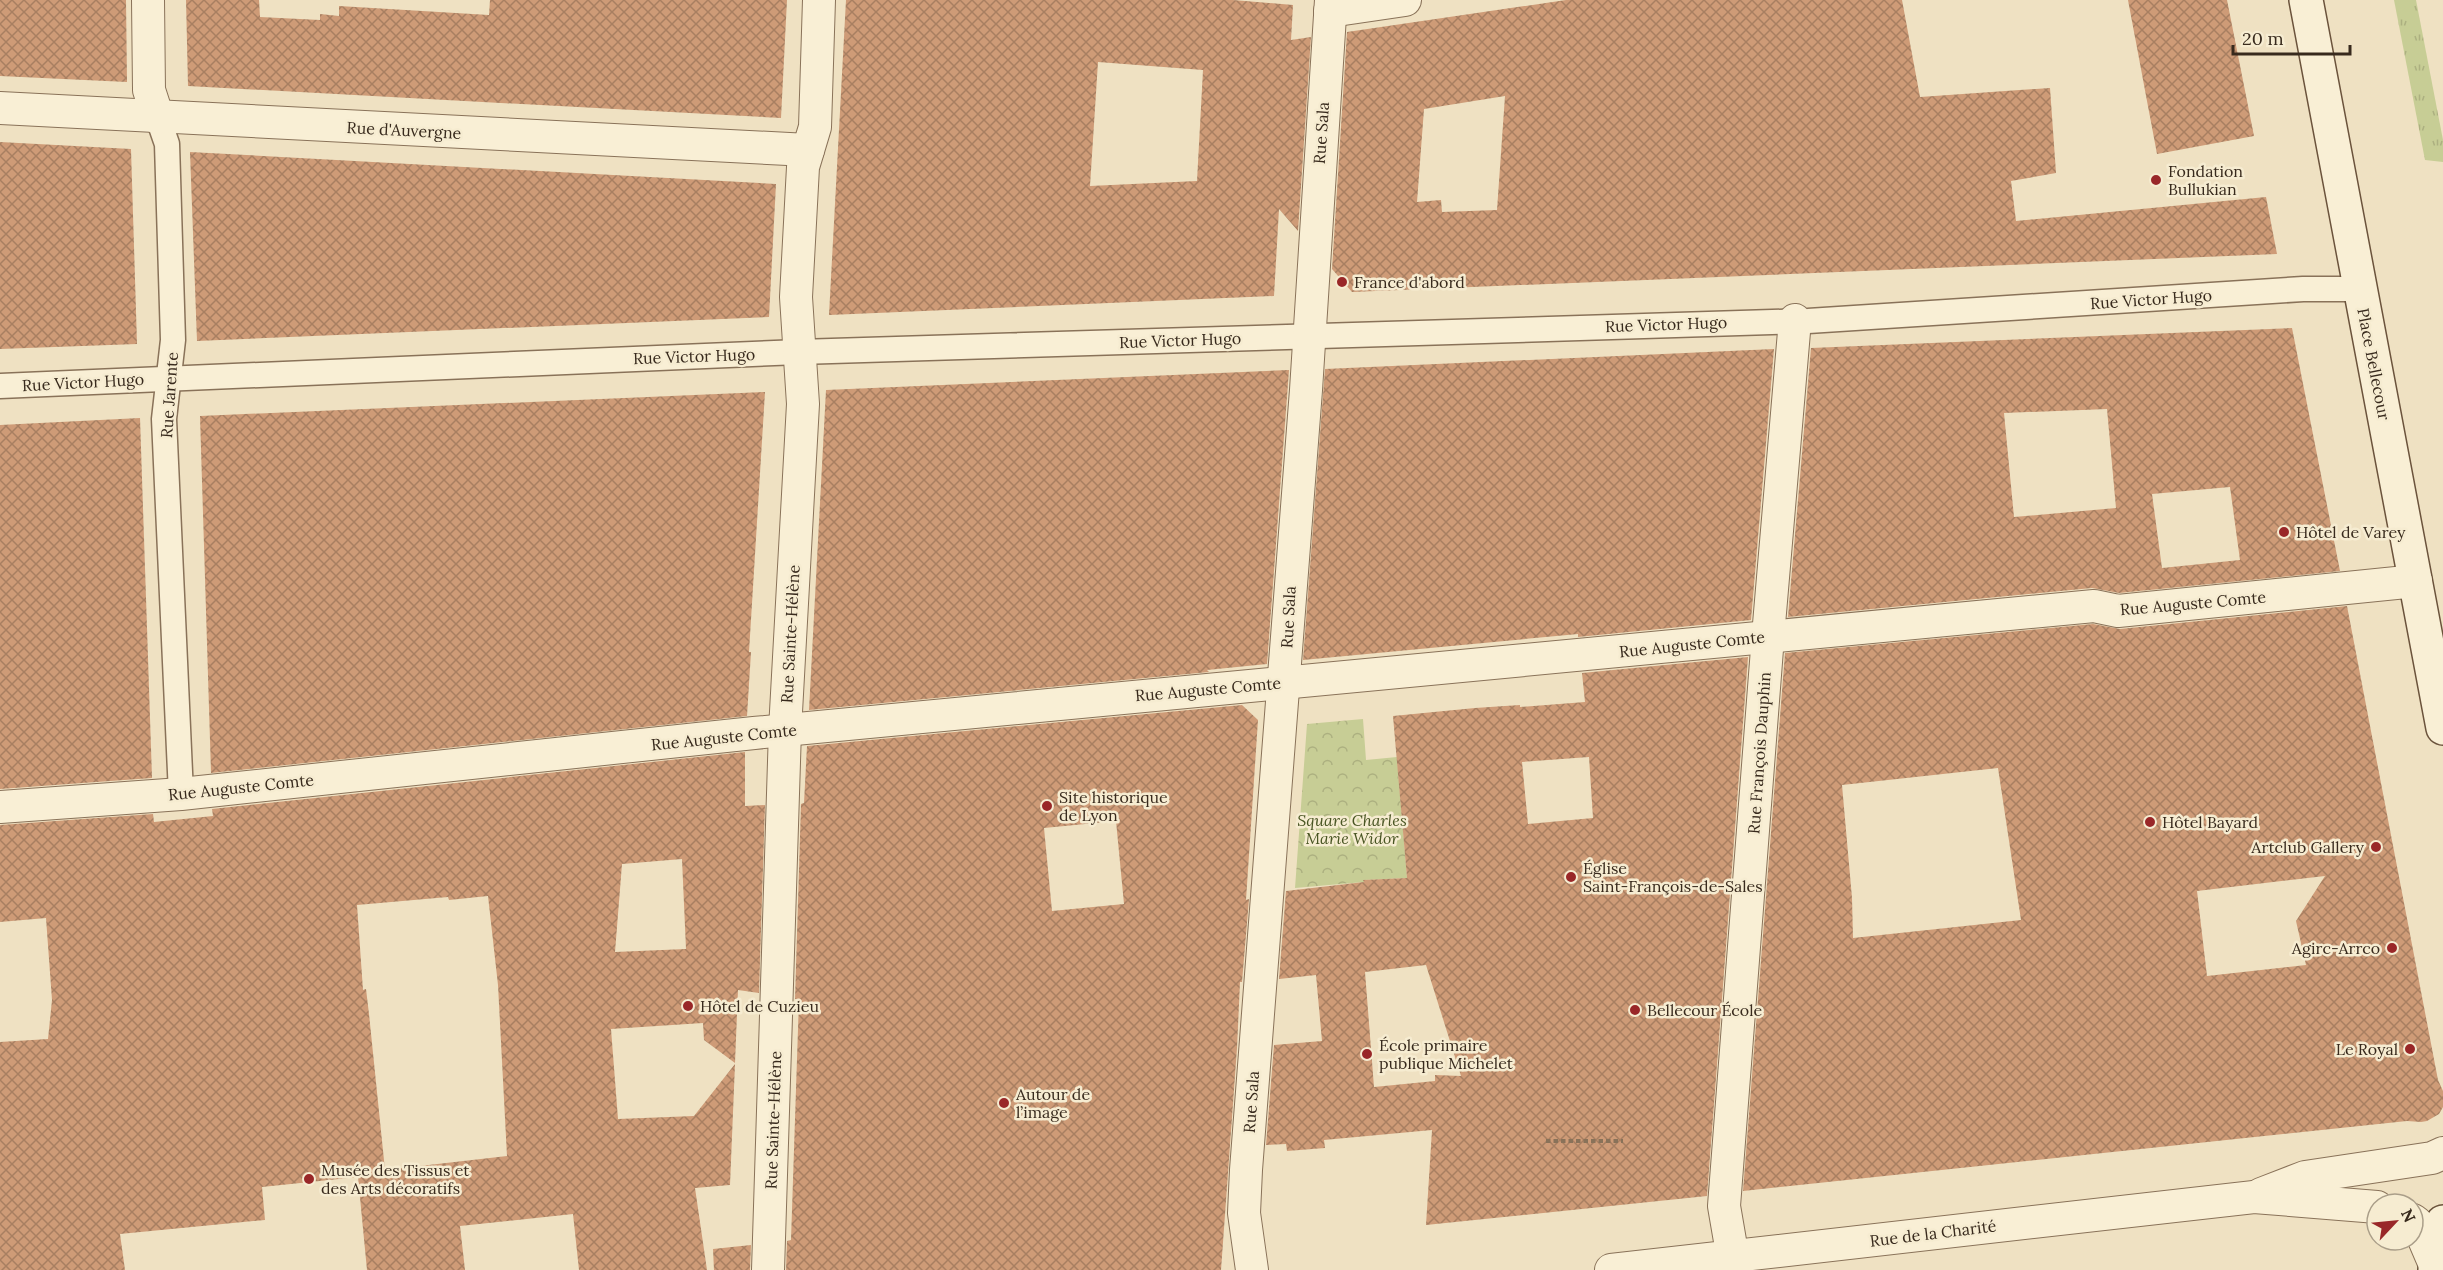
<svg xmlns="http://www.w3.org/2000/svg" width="2443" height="1270" font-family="Lora,serif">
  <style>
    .grass { fill: url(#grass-tufts) }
    .park { fill: url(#park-crowns) }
    .building { fill: url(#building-cross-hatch); fill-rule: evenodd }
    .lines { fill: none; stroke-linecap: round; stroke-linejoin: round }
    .pedestrian-casing { stroke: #897259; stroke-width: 27 }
    .minor-casing { stroke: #897259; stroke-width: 34 }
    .secondary-casing { stroke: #6b533c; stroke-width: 36 }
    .path { stroke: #897259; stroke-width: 4; stroke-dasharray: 4.5 3; stroke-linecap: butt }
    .pedestrian { stroke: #f9efd5; stroke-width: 24 }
    .minor { stroke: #f9efd5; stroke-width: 32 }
    .secondary { stroke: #f9efd5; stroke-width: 33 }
    .poi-dot { fill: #992728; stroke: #f6ecd1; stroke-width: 2 }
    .labels { text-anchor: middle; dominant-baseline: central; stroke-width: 5; stroke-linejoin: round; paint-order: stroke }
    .street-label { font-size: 16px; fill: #382a1d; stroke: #f6ecd1 }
    .poi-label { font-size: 16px; fill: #382a1d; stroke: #f6ecd1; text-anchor: start }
    .park-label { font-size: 16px; font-style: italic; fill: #495523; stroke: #f6ecd1 }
  </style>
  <defs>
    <pattern id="grass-tufts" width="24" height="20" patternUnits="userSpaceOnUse" patternTransform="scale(1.5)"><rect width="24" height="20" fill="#c7cd95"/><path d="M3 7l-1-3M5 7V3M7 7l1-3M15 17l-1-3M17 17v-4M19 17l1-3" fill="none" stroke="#acb080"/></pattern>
    <pattern id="park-crowns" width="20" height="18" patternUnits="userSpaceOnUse" patternTransform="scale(1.5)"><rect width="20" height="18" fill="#c7cd95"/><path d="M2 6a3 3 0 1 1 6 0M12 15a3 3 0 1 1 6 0" fill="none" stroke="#acb080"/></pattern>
    <pattern id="building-cross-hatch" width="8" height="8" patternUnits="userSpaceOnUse" patternTransform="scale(1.5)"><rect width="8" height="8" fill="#ce9b77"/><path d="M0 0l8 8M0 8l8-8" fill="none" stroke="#a87f61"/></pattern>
  </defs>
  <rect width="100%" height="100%" fill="#efe1c2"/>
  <path class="grass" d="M2394,0H2416L2443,140V162L2425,160Z"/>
  <path class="park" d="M1363,719L1366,760L1397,757L1407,878L1364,880V882L1295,888L1307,724Z"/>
  <g class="building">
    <path d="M0,0H126L127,82L0,76Z"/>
    <path d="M186,0H259L260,17L320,20V14L339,16V6L489,15L490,0H787L781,118L188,86Z"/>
    <path d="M846,0H1233L1293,5L1291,40L1311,37L1298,231L1279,209L1274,296L829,315ZM1098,62L1203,70L1197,181L1090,186Z"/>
    <path d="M1566,0H1902L1920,97L2050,88L2056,173L2011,181L2016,221L2266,197L2277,254L1352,292L1332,269L1347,32ZM1505,96L1497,210L1442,212L1441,200L1417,202L1424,109Z"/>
    <path d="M2128,0H2227L2254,136L2157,154Z"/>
    <path d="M0,142L131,149L137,344L0,349Z"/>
    <path d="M190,152L776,184L769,317L197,341Z"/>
    <path d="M2292,328L2340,571L2119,593L2092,588L1788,617L1811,348ZM2107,409L2116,508L2014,517L2004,413ZM2230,487L2240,560L2162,568L2152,494Z"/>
    <path d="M1774,349L1751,620L1578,637V634L1303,660L1325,369Z"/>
    <path d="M1289,370L1267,664L1207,670L1209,672L809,710L826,390Z"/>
    <path d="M765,392L749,652H751L747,716L211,773L200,416Z"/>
    <path d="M140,418L152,778L0,789V425Z"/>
    <path d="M2347,606L2438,1080L2443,1091V1107L2439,1114L2427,1121L2421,1122L2407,1121L1743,1191L1785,653L2093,624L2120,629ZM1998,768L2021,920L1853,938L1852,898L1842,785ZM2325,876L2296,921L2306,965L2207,976L2197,891Z"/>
    <path d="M1748,657L1707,1196L1426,1225L1432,1130L1324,1140L1325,1148L1287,1151L1286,1144L1266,1145L1274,1045L1322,1041L1316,975L1279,979L1286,891L1364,882L1363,880L1407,878L1393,716L1475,708L1520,705V707L1585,702L1582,673ZM1589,757L1593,818L1528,824L1522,762ZM1426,965L1461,1076L1435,1075V1081L1374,1087L1365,972Z"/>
    <path d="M1242,705L1258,720L1246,900L1249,899L1242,982H1240L1237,1048L1221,1270H786L787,1241L791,1240L799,999H795L801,804L804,803L807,746ZM1116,821L1124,904L1052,911L1044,828Z"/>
    <path d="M745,752V806L765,805L759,993L738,990L735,1063L704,1040L703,1023L611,1029L618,1119L694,1116L735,1064L730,1185L695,1188L707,1270H579L573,1214L460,1226L465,1270H367L358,1177L262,1187L265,1220L120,1234L125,1270H0V1042L48,1039L52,1000L46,918L0,922V825L153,814L154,822L213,816L212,809ZM682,859L686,949L615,952L622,864ZM488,896L498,985L507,1156L385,1170L369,1014L366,989L363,990L357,905L448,897L449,900Z"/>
    <path d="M751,1245L750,1270H714L713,1249Z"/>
  </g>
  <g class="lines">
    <g class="pedestrian-casing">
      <g id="pedestrian">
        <path d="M158,118L167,144L173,340L164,419L181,794"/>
        <path d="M0,386L799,352L1808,321L2303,289H2360"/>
      </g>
    </g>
    <g class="minor-casing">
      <g id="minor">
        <path d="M148,0L149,90L158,118"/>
        <path d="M1330,11L1405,0"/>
        <path d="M0,108L808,150"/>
        <path d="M0,807L181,794L754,733L2094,606L2118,611L2416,581"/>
        <path d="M2261,1194L2305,1177L2432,1158L2443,1153"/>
        <path d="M2413,1220L2417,1223L2435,1265"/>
        <path d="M768,1270L785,730L803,404L796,297L803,167L815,127L819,0"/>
        <path d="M1252,1270L1244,1213L1246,1170L1306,390L1331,0"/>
        <path d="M1611,1270L2254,1197L2377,1207"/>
        <path d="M1735,1270L1724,1206L1768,636L1795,320"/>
      </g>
    </g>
    <g class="secondary-casing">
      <g id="secondary">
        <path d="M2306,0L2443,728"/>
        <path d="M2435,1270L2443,1222"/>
      </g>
    </g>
    <path class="path" d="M1546,1141H1623"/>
    <use href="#pedestrian" class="pedestrian"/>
    <use href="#minor" class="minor"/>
    <use href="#secondary" class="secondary"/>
  </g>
  <g class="poi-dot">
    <circle cx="2156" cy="180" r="6"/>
    <circle cx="1342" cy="282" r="6"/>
    <circle cx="2284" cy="532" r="6"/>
    <circle cx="1047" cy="806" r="6"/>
    <circle cx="2150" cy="822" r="6"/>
    <circle cx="2376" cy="847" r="6"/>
    <circle cx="1571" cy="877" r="6"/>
    <circle cx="2392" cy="948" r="6"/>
    <circle cx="688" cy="1006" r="6"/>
    <circle cx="1635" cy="1010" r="6"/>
    <circle cx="2410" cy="1049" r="6"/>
    <circle cx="1367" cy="1054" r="6"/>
    <circle cx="1004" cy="1103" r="6"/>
    <circle cx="309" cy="1179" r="6"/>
  </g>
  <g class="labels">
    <g class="street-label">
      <text transform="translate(404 130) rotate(3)">Rue d'Auvergne</text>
      <text transform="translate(1321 133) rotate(-86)">Rue Sala</text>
      <text transform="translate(2151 299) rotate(-4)">Rue Victor Hugo</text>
      <text transform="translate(1666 324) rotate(-2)">Rue Victor Hugo</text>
      <text transform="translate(1180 340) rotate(-2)">Rue Victor Hugo</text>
      <text transform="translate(694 356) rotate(-2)">Rue Victor Hugo</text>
      <text transform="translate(2374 364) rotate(79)">Place Bellecour</text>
      <text transform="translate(83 382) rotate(-3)">Rue Victor Hugo</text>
      <text transform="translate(169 395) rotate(-86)">Rue Jarente</text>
      <text transform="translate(2193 603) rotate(-5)">Rue Auguste Comte</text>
      <text transform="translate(1288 617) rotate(-87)">Rue Sala</text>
      <text transform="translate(790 634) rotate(-87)">Rue Sainte-Hélène</text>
      <text transform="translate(1692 644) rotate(-6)">Rue Auguste Comte</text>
      <text transform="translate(1208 689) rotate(-5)">Rue Auguste Comte</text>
      <text transform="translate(724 737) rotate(-6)">Rue Auguste Comte</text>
      <text transform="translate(1759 753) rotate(-86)">Rue François Dauphin</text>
      <text transform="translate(241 787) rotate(-6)">Rue Auguste Comte</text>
      <text transform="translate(1251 1102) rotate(-86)">Rue Sala</text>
      <text transform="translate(773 1120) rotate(-88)">Rue Sainte-Hélène</text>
      <text transform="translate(1933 1233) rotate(-7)">Rue de la Charité</text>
    </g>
    <g class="poi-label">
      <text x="2168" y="171">Fondation<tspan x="2168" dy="18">Bullukian</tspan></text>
      <text x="1354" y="282">France d'abord</text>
      <text x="2296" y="532">Hôtel de Varey</text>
      <text x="1059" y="797">Site historique<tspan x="1059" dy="18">de Lyon</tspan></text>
      <text x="2162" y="822">Hôtel Bayard</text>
      <text x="2364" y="847" text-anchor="end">Artclub Gallery</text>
      <text x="1583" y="868">Église<tspan x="1583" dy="18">Saint-François-de-Sales</tspan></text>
      <text x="2380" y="948" text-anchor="end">Agirc-Arrco</text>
      <text x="700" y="1006">Hôtel de Cuzieu</text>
      <text x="1647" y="1010">Bellecour École</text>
      <text x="1379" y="1045">École primaire<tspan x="1379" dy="18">publique Michelet</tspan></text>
      <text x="2398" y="1049" text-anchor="end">Le Royal</text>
      <text x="1016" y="1094">Autour de<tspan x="1016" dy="18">l’image</tspan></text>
      <text x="321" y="1170">Musée des Tissus et<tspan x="321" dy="18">des Arts décoratifs</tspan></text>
    </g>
    <g class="park-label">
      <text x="1352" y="820">Square Charles<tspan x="1352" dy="18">Marie Widor</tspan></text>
    </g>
  </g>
  <g transform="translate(2395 1222) rotate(64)"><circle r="28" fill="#f6ecd1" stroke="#aa9e89" stroke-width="1.5"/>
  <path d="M0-4.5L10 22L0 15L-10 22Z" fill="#992728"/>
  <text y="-9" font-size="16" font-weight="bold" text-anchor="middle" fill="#382a1d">N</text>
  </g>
  <path d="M2233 45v9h117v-9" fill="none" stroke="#382a1d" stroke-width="3"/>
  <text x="2242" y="45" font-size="18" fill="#382a1d" stroke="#f6ecd1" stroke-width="4.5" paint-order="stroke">20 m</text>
</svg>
